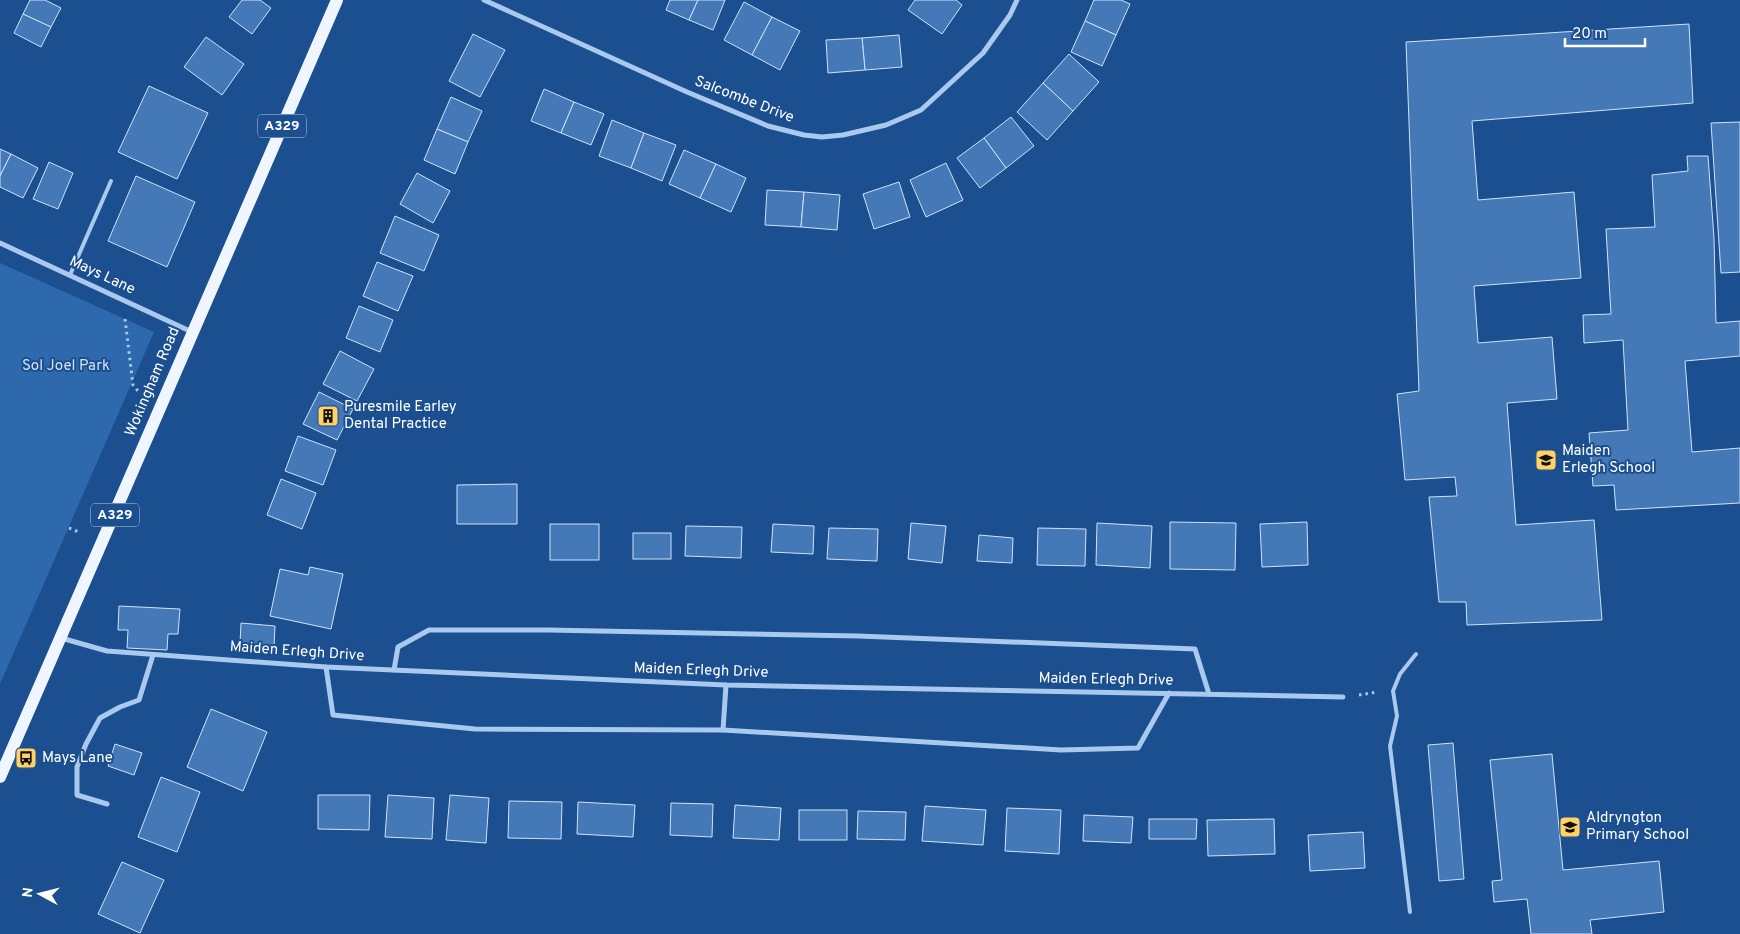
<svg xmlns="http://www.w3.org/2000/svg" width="1740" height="934" font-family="Overpass,sans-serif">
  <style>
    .green { fill: #2e69ad }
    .building { fill: #4478b7; stroke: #cfe3fa }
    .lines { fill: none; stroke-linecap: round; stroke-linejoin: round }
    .path { stroke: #a9c9ee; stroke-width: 3; stroke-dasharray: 2.5 4; stroke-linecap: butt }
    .lane { stroke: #a9c9ee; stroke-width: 4 }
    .street { stroke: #a9c9ee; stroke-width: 5 }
    .primary { stroke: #f0f6ff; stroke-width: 12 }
    .labels { text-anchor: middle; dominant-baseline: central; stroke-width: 4; stroke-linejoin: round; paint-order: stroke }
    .shield { fill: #1b4f8f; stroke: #bbcadd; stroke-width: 1 }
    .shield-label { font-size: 14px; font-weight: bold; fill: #fff }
    .street-label { font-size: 15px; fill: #fff; stroke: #1b4f8f }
    .park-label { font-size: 15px; fill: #cfe3fa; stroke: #1b4f8f }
    .poi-label { font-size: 15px; fill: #fff; stroke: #1b4f8f; text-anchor: start }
  </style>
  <rect width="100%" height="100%" fill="#1b4f8f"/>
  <path class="green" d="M0,263L154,332L0,684Z"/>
  <g class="building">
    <path d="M30,0H45L61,8L51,27L23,14Z"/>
    <path d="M242,0H260L271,8L252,34L229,17Z"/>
    <path d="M670,0H698L689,20L666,10Z"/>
    <path d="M698,0H725L713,30L689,20Z"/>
    <path d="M915,0H956L962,5L942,34L908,10Z"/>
    <path d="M1094,0H1121L1130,4L1116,35L1085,21Z"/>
    <path d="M744,2L772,17L752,55L724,40Z"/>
    <path d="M23,14L51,27L41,47L14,33Z"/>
    <path d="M772,17L800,31L780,70L752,55Z"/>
    <path d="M1085,21L1116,35L1102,66L1071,52Z"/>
    <path d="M1689,24L1693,103L1472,121L1478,200L1574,192L1581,278L1474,286L1478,343L1552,337L1557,399L1507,403L1516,525L1594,520L1602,620L1467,625L1466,602H1439L1429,497L1457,496L1455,477L1405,480L1397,394L1419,391L1406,42Z"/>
    <path d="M473,34L505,50L480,97L449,81Z"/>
    <path d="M899,35L902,67L865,70L862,38Z"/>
    <path d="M206,37L244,64L222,95L184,67Z"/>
    <path d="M862,38L865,70L828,73L826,40Z"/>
    <path d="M1069,54L1099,82L1073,111L1043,83Z"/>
    <path d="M1043,83L1073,111L1047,140L1017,112Z"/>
    <path d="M149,86L208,113L177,179L118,152Z"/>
    <path d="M544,89L574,102L561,133L531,121Z"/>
    <path d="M451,97L482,111L468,142L437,129Z"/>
    <path d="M574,102L604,114L591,145L561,133Z"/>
    <path d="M1011,117L1034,146L1006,168L984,138Z"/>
    <path d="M612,120L644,133L631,168L599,156Z"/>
    <path d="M1740,122V272L1721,273L1711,123Z"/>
    <path d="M437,129L468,142L455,174L424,160Z"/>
    <path d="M644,133L676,145L662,181L631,168Z"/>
    <path d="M984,138L1006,168L980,188L957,158Z"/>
    <path d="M0,149L11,154L0,176Z"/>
    <path d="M684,150L716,164L700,198L669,184Z"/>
    <path d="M11,154L38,168L23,198L0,187V176Z"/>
    <path d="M1687,156H1708L1714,238L1716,323L1740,321V356L1685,361L1692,452L1740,448V503L1616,510L1614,485L1593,486L1589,433L1628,430L1623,340L1584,343L1583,315L1611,314L1606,229L1655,227L1652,175L1688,171Z"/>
    <path d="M49,162L73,173L58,209L33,199Z"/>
    <path d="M946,163L963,200L926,217L910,180Z"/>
    <path d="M716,164L746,178L731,212L700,198Z"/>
    <path d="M417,173L450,191L433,223L400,204Z"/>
    <path d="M136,176L195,202L167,267L108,241Z"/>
    <path d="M899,182L910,217L874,229L863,194Z"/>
    <path d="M767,190L804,192L801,227L765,225Z"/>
    <path d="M804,192L840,195L837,230L801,227Z"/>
    <path d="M395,216L439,235L424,271L380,253Z"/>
    <path d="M377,262L413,276L398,311L363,296Z"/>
    <path d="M359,306L393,320L380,352L346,338Z"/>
    <path d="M340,351L374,369L357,401L323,384Z"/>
    <path d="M319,392L353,409L337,440L303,424Z"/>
    <path d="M298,436L336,450L323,485L285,471Z"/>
    <path d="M281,479L316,493L302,529L267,515Z"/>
    <path d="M517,484V524H457V485Z"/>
    <path d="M1170,522L1236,523L1235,570L1170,569Z"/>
    <path d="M1307,522L1308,565L1262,567L1260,524Z"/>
    <path d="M911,523L946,526L942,563L908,559Z"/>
    <path d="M1097,523L1152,526L1150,568L1096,565Z"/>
    <rect x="550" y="524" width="49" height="36"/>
    <path d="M773,524L814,526L813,554L771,552Z"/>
    <path d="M686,526L742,527L741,558L685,556Z"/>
    <path d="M829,528L878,529L877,561L827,559Z"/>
    <path d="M1038,528L1086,529L1085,566L1037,565Z"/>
    <rect x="633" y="533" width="38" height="26"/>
    <path d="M979,535L1013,538L1012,563L977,561Z"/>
    <path d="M310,567L343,574L331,629L270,616L280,569L308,575Z"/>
    <path d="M119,606L180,609L178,634H168L167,650L127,648L128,630H118Z"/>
    <path d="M241,623L275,626L274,646L240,643Z"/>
    <path d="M211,709L267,732L243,791L187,767Z"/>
    <path d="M1453,743L1464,879L1439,881L1428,745Z"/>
    <path d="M115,744L142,753L134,775L108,766Z"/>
    <path d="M1552,754L1563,870L1659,861L1664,912L1590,920L1592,934H1531L1527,899L1494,902L1492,881L1502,880L1490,760Z"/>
    <path d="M161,777L200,792L177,852L138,837Z"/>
    <path d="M318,795H370L369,830L318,829Z"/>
    <path d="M388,795L434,798L432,839L385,837Z"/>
    <path d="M450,795L489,798L486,843L446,840Z"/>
    <path d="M509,801L562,802L561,839L508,838Z"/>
    <path d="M578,802L635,805L633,837L577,834Z"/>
    <path d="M671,803L713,804L712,837L670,835Z"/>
    <path d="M735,805L781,808L779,840L733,838Z"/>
    <path d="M925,806L986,810L983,845L922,841Z"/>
    <path d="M1007,808L1061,810L1059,854L1005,851Z"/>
    <rect x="799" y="810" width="48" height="30"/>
    <path d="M858,811L906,812L905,840L857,839Z"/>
    <path d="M1084,815L1133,817L1131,843L1083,841Z"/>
    <path d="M1149,819H1197L1196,839H1149Z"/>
    <path d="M1274,819L1275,854L1208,856L1207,820Z"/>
    <path d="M1363,832L1365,868L1310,871L1308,835Z"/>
    <path d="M122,862L164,880L140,933L98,914Z"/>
  </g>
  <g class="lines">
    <g class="path">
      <path d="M125,319L133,385L138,391"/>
      <path d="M69,528L81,533"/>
      <path d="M1359,695L1377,692"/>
    </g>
    <g class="lane">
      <path d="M70,275L111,181"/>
      <path d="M1410,912L1390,746L1397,716L1393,691L1400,674L1416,654"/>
    </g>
    <g class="street">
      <path d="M484,0L687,92L768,126L804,135L822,137L843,135L886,125L921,110L983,53L1010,15L1017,0"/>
      <path d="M0,243L192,332"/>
      <path d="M61,638L107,651L326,667L726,685L1343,697"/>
      <path d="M326,667L333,715L475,729L723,730L726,685"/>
      <path d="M394,670L398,647L429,630H548L858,636L1195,649L1209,694"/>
      <path d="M723,730L1061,750L1138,748L1169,693"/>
      <path d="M107,804L77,795V767L86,744L100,718L120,707L139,700L153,655"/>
    </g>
    <path class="primary" d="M0,777L337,0"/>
  </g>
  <defs>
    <g id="building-square" transform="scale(1.125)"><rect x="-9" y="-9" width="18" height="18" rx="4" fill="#ffd166" stroke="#1b4f8f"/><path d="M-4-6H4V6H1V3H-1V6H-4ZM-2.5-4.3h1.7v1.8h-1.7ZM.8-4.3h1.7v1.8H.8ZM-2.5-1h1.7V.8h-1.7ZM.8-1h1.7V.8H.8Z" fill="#111"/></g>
    <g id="school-square" transform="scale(1.125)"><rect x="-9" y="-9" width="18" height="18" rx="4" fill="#ffd166" stroke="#1b4f8f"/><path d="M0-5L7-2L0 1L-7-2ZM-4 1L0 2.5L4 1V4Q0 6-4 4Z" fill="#111"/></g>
    <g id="bus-square" transform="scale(1.125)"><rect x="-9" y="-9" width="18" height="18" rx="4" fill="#ffd166" stroke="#1b4f8f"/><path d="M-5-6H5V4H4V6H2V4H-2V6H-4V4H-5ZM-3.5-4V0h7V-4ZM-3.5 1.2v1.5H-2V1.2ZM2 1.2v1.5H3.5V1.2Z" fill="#111"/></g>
  </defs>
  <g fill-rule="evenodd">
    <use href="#building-square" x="328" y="416"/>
    <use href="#school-square" x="1546" y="460"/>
    <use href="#bus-square" x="26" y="758"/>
    <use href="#school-square" x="1570" y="827"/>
  </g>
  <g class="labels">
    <g class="shield">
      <rect x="258" y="114.5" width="48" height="23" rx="4"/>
      <rect x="91" y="503.5" width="48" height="23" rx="4"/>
    </g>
    <g class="shield-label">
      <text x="282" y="126">A329</text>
      <text x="115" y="515">A329</text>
    </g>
    <g class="street-label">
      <text transform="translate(744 100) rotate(21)">Salcombe Drive</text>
      <text transform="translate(102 276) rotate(25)">Mays Lane</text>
      <text transform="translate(153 382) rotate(-67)">Wokingham Road</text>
      <text transform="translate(297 652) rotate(4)">Maiden Erlegh Drive</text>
      <text transform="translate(701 671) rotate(2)">Maiden Erlegh Drive</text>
      <text transform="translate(1106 680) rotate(1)">Maiden Erlegh Drive</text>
    </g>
    <g class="park-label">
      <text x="66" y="366">Sol Joel Park</text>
    </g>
    <g class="poi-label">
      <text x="344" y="407">Puresmile Earley<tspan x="344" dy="17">Dental Practice</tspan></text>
      <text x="1562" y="451">Maiden<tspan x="1562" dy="17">Erlegh School</tspan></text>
      <text x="42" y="758">Mays Lane</text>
      <text x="1586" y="818">Aldryngton<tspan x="1586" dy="17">Primary School</tspan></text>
    </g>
  </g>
  <g transform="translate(40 894) rotate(277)" stroke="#1b4f8f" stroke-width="4" paint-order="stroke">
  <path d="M0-4L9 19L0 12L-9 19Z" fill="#ffffff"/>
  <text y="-8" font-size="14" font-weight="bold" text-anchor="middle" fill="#ffffff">N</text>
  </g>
  <path d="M1565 38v8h80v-8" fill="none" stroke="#ffffff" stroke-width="2.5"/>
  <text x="1572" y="38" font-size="15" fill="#ffffff" stroke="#1b4f8f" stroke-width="4" paint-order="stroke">20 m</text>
</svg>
